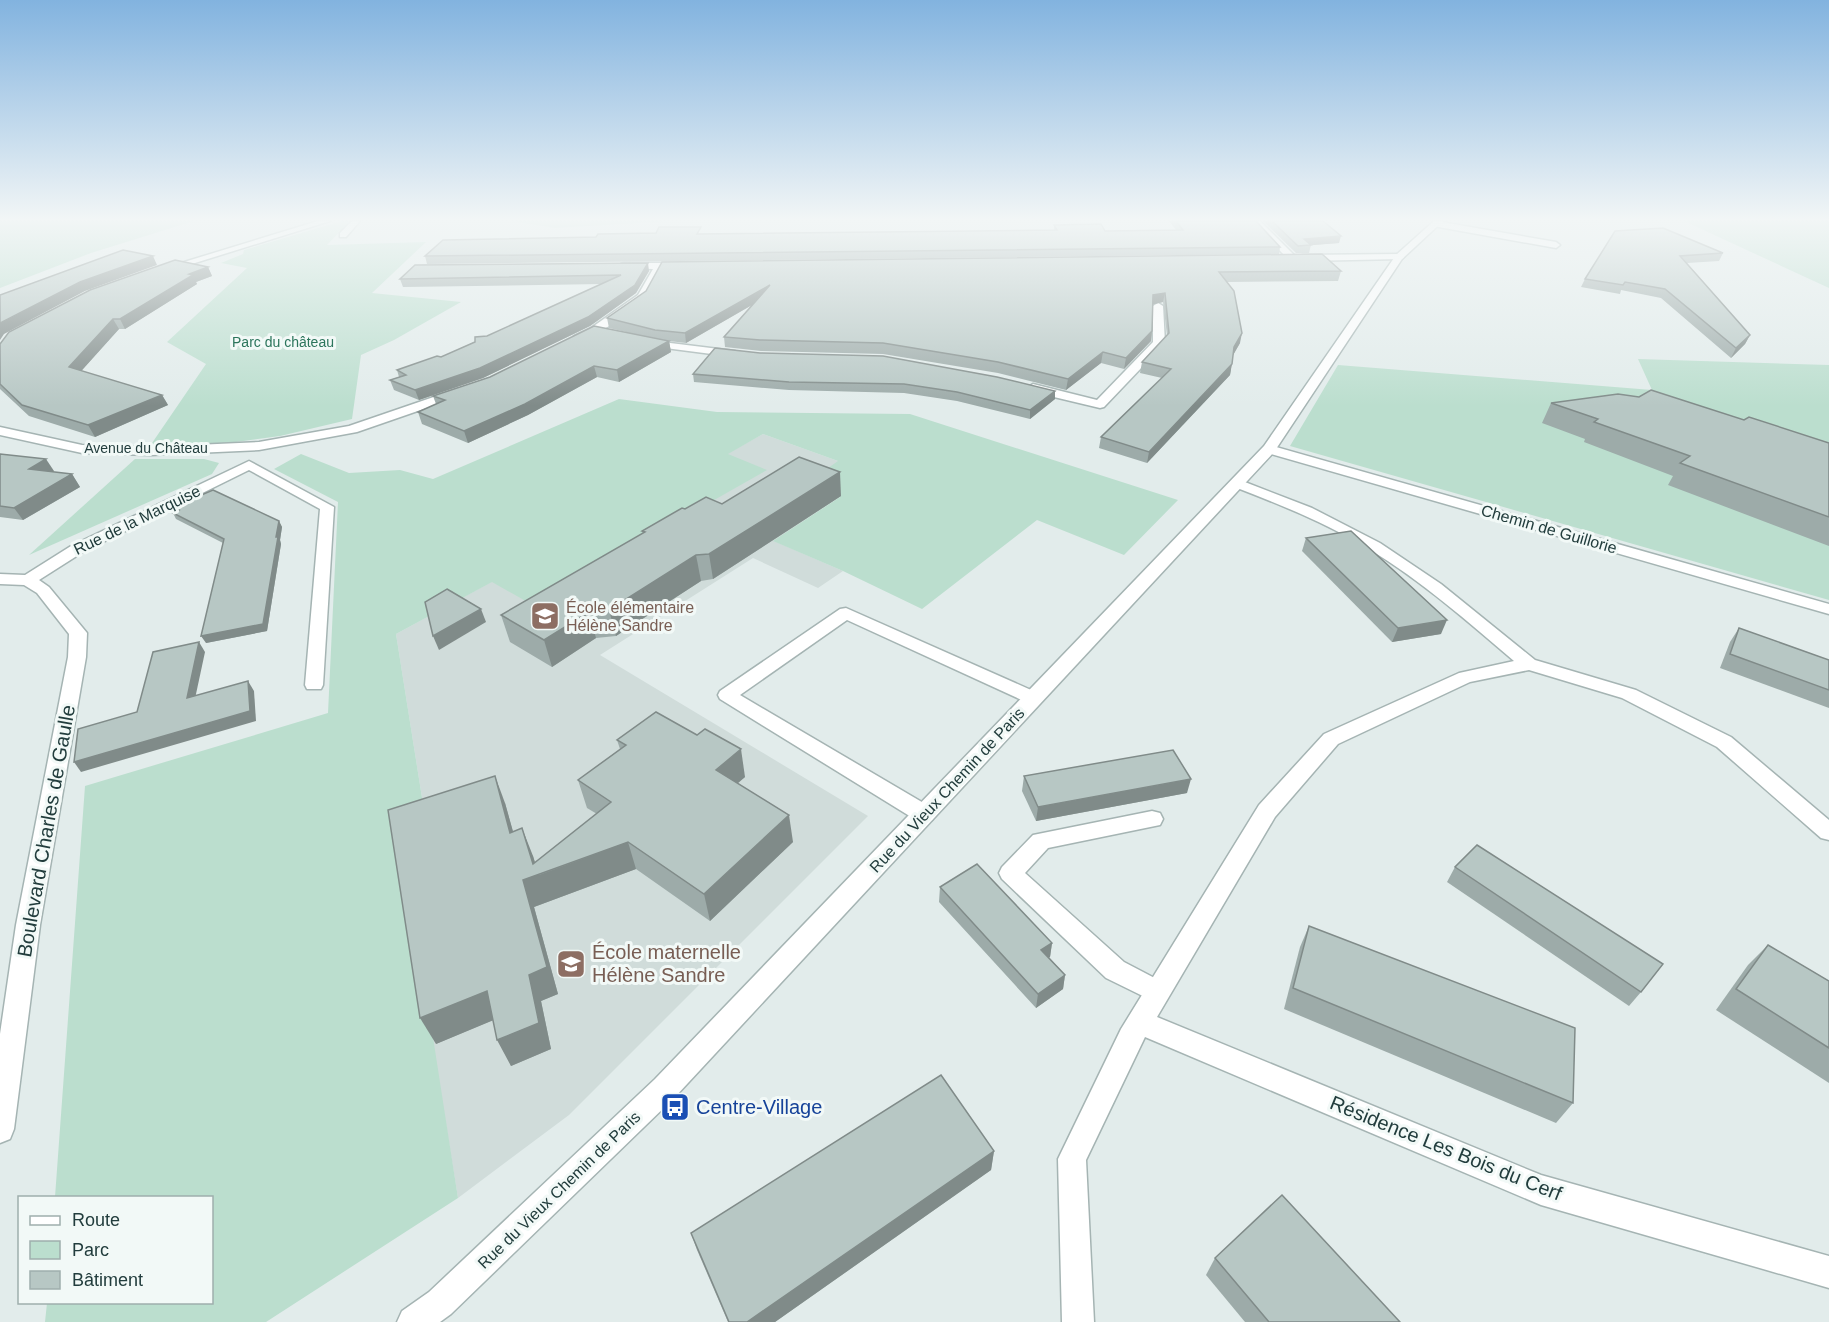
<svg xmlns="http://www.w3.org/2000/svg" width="1829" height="1322" font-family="Arial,sans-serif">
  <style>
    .built { fill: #d0dcda }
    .green { fill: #bbdece }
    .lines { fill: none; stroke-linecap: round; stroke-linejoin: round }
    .service-casing { stroke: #a5b4b3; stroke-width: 3 }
    .minor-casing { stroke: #a5b4b3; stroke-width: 3 }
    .tertiary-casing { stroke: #a5b4b3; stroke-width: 3 }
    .service { fill: #fff; fill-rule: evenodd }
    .minor { fill: #fff; fill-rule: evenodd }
    .tertiary { fill: #fff; fill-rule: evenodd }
    .wall { fill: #9daba9 }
    .shaded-wall { fill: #808b89 }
    .building { fill: #b7c7c4; stroke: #808b89; stroke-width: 1.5 }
    .labels { text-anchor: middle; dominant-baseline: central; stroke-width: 6; stroke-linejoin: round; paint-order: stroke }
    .far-park-label { font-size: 14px; fill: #2c755c; stroke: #f2f9f7 }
    .far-street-label { font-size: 14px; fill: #223d3d; stroke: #f2f9f7 }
    .street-label { font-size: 16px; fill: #223d3d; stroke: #f2f9f7 }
    .education-label { font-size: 16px; fill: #785e54; stroke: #f2f9f7; text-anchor: start }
    .near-street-label { font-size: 20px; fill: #223d3d; stroke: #f2f9f7 }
    .near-education-label { font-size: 20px; fill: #785e54; stroke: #f2f9f7; text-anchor: start }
    .near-transit-label { font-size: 20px; fill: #164399; stroke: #f2f9f7; text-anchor: start }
  </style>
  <rect width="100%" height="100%" fill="#e2eceb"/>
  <path class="built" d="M763,434L838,461L841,496L774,541L843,571L818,588L753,558L600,655L868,816L569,1115L458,1198L433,1045L423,804L396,634Z"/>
  <g class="green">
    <path d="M0,221H194L91,253L0,288Z"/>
    <path d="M342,221H350L327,245L426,242L372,293L461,302L394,340L361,355L352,419L280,436L214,445L150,446L206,364L167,342L247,268L221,263L243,254L244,250Z"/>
    <path d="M512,221H672L555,228Z"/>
    <path d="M1684,221H1829V288Z"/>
    <path d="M1638,359L1829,365V600L1290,446L1338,365L1652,390Z"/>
    <path d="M619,399L717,412L910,414L1178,500L1124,555L1037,520L922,609L843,571L773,541L840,497L807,483L838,461L763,434L728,454L767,470L531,604L492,582L396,634L423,804L402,838L458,1198L266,1322H45L47,1303L212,1302V1198L55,1197L85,786L328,713L338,502L274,469L301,454L349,473L400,470L433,479Z"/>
    <path d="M135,459H204L219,463L212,474L29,555Z"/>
  </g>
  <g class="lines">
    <g class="service-casing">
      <g id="service">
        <path d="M1436,221L1556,242L1560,245L1556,248L1433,226V222Z"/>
        <path d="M846,608L1040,694L1042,698L1040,702L1033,704L1026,702L847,620L740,695L932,808L935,814L932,820L924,822L916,820L720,699L718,695L720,691L840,609Z"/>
        <path d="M1152,811L1160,813L1163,819L1160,825L1048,848L1025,873L1124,962L1166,984L1170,992L1166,1000L1157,1003L1106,978L1002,879L999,873L1002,867L1033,835Z"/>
      </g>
    </g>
    <g class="minor-casing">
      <g id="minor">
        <path d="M318,221H330L166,272L158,270Z"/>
        <path d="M352,221H360L346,237H340V233Z"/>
        <path d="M1251,221H1260L1295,256V260H1289Z"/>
        <path d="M1399,254L1404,257L1402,259L1302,261L1297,258L1302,255Z"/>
        <path d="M624,263H683L688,266L683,269H662C657,278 653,290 646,298C637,309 588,343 574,340V336L591,328L638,295L653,269L621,268V264Z"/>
        <path d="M1158,303L1163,306L1165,343L1104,407L1100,408L1033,392L1027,388L1033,384L1097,400L1153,342V306Z"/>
        <path d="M646,340L735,351L741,354L735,357L642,345L640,343Z"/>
        <path d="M457,389L461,390V396L357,432L259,450L151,455L82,453L0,435V427L82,445L151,447L259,442L349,426Z"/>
        <path d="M1269,445L1829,604V614L1264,452L1262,449Z"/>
        <path d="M249,461L334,507L323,685L321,689H307L305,685L320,509L249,470L83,552L39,580L49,587L87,633L86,657L40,925L14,1129L10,1139L0,1143V1034L16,925L68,657L69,634L37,593L24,585L0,584V574L25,575L71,546Z"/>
        <path d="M1237,479L1312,508L1380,543L1441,584L1535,660L1636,690L1731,737L1829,820V840L1821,838L1717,747L1622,698L1529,670L1470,682L1338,744L1275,817L1157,1017L1541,1175L1829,1256V1288L1541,1205L1145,1037L1086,1160L1094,1322H1062L1058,1159L1121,1029L1259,805L1324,734L1459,673L1514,661C1468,622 1422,581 1369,549C1326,523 1279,504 1232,486L1230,483Z"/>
      </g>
    </g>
    <g class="tertiary-casing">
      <path id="tertiary" d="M1434,221H1443L1402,259L1274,452L675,1097L451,1314L440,1322H397L402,1311L429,1292L655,1079L1264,446L1396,255Z"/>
    </g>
    <use href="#service" class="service"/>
    <use href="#minor" class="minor"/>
    <use href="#tertiary" class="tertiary"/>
  </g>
  <g class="wall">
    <path d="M1169,221H1256L1280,247L1279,254L427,264L425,256L596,237L701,234L1054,230V225L1105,231L1176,230Z"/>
    <path d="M1263,221H1323L1339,243L1311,245L1309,253H1296Z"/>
    <path d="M1615,231L1723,253L1719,261L1687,263L1750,335L1745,344L1731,358L1661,298L1621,290L1620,294L1581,287L1585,279Z"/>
    <path d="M662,262L1341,271L1338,281L1226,282L1240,343L1233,355L1230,375L1147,463L1099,448L1101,437L1162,378L1140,373L1142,362L1167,335L1163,302L1153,304L1152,331L1151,341L1124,369L1101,363L1066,390L998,373L883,354L761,351L725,347L724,337L752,305L686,343L669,341L671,352L619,382L597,377L528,415L468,443L422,424L418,412L436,404L433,396L626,332L609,328L607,318L646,291Z"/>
    <path d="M208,267L212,276L196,282L197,284L125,329H119L81,371L162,395L168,405L95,437L29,416L0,389V344Z"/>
    <path d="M649,271L636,293L590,326L483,378L419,400L394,390L390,380L399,377L397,370L441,357L602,284L403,287L400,279Z"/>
    <path d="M715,348L1055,399L1030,419L957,401L904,393L789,390L694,382L693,374Z"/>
    <path d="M1551,403L1744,420L1829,443V546L1668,485L1673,476L1584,442L1585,439L1542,423Z"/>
    <path d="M0,454L54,471L53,472L72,474L80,487L23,520L0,517Z"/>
    <path d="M841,496L713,579L701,581L616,636L596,638L552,667L510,642L501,615L643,534L642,531L685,509L722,504Z"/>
    <path d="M173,507L279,521L282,527L280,540L281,544L267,631L206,643L223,543L176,519L173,513L175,511Z"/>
    <path d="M1306,538L1441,634L1392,642L1302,551Z"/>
    <path d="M1739,628L1829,660V708L1720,668L1730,642Z"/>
    <path d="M617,740L745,777L737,783L793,842L710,921L636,869L534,907L558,994L541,1001L551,1049L511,1066L493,1020L436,1044L505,803L513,832L533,856L535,863L597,814L587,808L578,780L620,749Z"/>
    <path d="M1024,776L1187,793L1036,821L1022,791Z"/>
    <path d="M1455,867L1641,992L1629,1006L1447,882Z"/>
    <path d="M940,887L1052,943L1050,957H1049L1065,975L1063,989L1036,1008L939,902Z"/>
    <path d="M1309,926L1573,1103L1556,1123L1284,1009L1300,947Z"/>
    <path d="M1768,945L1829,981V1083L1716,1010L1748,965Z"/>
    <path d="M994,1151L991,1170L775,1322H728L697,1250L691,1233Z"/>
    <path d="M1215,1258L1400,1322H1245L1206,1275Z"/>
  </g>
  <g class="shaded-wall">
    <path d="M1341,236L1339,243L1302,246L1304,239Z"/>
    <path d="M153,256L157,265L85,291L4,334L0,340V323L80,282Z"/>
    <path d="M648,263L649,271L636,293L590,326L483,378L419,400L415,390Z"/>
    <path d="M208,267L212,276L196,282L197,284L125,329L120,319L189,274Z"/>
    <path d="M770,285L771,294L686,343L685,333Z"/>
    <path d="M1165,293L1163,302L1151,305L1153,295Z"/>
    <path d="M113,319L119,329L75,378L69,367Z"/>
    <path d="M1152,331L1151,341L1124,369L1126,358Z"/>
    <path d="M1242,333L1240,343L1232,357L1234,347Z"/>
    <path d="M1750,335L1745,344L1731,358L1736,348Z"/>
    <path d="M669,341L671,352L619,382L617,370Z"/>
    <path d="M1103,352L1101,363L1066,390L1068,379Z"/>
    <path d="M1232,364L1230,375L1147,463L1149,452Z"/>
    <path d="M594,366L597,377L528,415L468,443L464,431Z"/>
    <path d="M1055,391V399L1030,419V410Z"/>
    <path d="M162,395L168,405L95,437L88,425Z"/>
    <path d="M46,459L54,471L37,481L29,469Z"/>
    <path d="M840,472L841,496L713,579L709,554Z"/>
    <path d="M72,474L80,487L23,520L14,508Z"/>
    <path d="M279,521L282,527L280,540L281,544L267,631L206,643L201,636L276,537Z"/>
    <path d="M696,555L701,581L616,636L609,610Z"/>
    <path d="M481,609L486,622L439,650L433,636Z"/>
    <path d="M589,612L596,638L552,667L544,640Z"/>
    <path d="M1447,620L1441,634L1392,642L1398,628Z"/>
    <path d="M199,642L205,652L193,708L187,698Z"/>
    <path d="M248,681L254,691L256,721L81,772L74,762Z"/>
    <path d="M741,749L745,777L721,798L716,770Z"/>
    <path d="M495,776L505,803L521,860L510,833Z"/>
    <path d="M1191,779L1187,793L1036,821L1038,807Z"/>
    <path d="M789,815L793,842L710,921L704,894Z"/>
    <path d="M522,828L533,856L539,875L628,842L636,869L534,907L558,994L541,1001L551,1049L511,1066L497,1040L529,975L523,880L533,864Z"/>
    <path d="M1052,943L1050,957L1039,964L1041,950Z"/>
    <path d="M1065,975L1063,989L1036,1008L1038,994Z"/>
    <path d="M487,991L501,1017L436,1044L420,1018Z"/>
    <path d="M994,1151L991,1170L775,1322H747Z"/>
  </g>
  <g class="building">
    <path d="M1176,221H1256L1280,247L425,256L443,240L596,237L598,234L656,233L659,227H701L697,234L1057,230L1054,225L1101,224L1105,231L1183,230Z"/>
    <path d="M1272,221H1323L1341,236L1304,239L1311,245L1298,246Z"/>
    <path d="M1663,228L1723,253L1680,256L1750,335L1736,348L1665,289L1625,282L1623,285L1585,279L1615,231Z"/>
    <path d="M123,250L153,256L80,282L0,323V295Z"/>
    <path d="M1322,254L1341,271L1219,272L1234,291L1242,333L1234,347L1232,364L1149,452L1101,437L1171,369L1142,362L1169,333L1165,293L1153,295L1152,331L1126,358L1103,352L1068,379L998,362L883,343L760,340L724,337L770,285L685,333L655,330L607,318L646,291L662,262Z"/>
    <path d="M175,260L208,267L189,274L193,275L120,319H113L69,367L162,395L88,425L22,405L0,384V344L9,332L90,290Z"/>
    <path d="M648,263L635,285L588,317L480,368L415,390L390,380L406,375L397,370L437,356L441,357L475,342V337L487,336L621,275L400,279L415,265Z"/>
    <path d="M594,326L669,341L617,370L594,366L525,404L464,431L418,412L445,400L433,396L490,377Z"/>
    <path d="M715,348L760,353L883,356L997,377L1055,391L1030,410L957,392L904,384L789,382L693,374Z"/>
    <path d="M1651,390L1744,420L1749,417L1829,443V517L1680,463L1690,456L1594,422L1598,419L1551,403L1618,394L1639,397Z"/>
    <path d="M0,454L46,459L29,469L72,474L14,508L0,506Z"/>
    <path d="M799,457L840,472L709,554L696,555L609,610L589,612L544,640L501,615L645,532L642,531L682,508L685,509L706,497L722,504Z"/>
    <path d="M213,490L279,521L276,537H278L263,624L201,636L224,539L173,513L179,510L173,507Z"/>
    <path d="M1351,531L1447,620L1398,628L1306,538Z"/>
    <path d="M447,589L481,609L433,636L425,602Z"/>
    <path d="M1739,628L1829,660V690L1730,654Z"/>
    <path d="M199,642L187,698L248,681L250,711L74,762L78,729L137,712L153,652Z"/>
    <path d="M656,712L697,735L705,729L741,749L716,770L789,815L704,894L628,842L523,880L547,967L529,975L539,1023L497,1040L487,991L420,1018L388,810L495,776L510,833L522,828L533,864L611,802L578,780L626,745L617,740Z"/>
    <path d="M1173,750L1191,779L1038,807L1024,776Z"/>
    <path d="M1477,845L1663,964L1641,992L1455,867Z"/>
    <path d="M977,864L1052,943L1041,950L1065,975L1038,994L940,887Z"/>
    <path d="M1309,926L1575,1028L1573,1103L1293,988Z"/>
    <path d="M1768,945L1829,981V1048L1736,989Z"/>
    <path d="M941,1075L994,1151L747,1322H729L691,1233Z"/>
    <path d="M1282,1195L1400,1322H1269L1215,1258Z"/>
  </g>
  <linearGradient id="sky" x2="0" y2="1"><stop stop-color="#82b3df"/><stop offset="0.54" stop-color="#f2f6f6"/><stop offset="1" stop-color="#f2f6f6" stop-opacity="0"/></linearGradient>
  <rect width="1829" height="406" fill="url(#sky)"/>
  <defs>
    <g id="school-square" transform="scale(1.5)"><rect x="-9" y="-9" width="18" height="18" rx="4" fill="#8d6e63" stroke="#f2f9f7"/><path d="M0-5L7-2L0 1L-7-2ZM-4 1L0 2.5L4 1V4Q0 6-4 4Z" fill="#fff"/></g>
    <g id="bus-square" transform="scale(1.5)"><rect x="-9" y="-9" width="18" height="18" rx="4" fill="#1a4fb4" stroke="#f2f9f7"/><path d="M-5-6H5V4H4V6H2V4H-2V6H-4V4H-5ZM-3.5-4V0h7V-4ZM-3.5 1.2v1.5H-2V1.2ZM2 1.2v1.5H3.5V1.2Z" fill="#fff"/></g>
  </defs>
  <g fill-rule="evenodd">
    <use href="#school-square" x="545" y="616"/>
    <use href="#school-square" x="571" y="964"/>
    <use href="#bus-square" x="675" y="1107"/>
  </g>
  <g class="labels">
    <g class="far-park-label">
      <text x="283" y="342">Parc du château</text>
    </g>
    <g class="far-street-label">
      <text x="146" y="448">Avenue du Château</text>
    </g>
    <g class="street-label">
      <text transform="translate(137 520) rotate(-26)">Rue de la Marquise</text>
      <text transform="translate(1549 529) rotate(16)">Chemin de Guillorie</text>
      <text transform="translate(947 790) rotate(-47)">Rue du Vieux Chemin de Paris</text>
      <text transform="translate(559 1190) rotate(-44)">Rue du Vieux Chemin de Paris</text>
    </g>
    <g class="education-label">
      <text x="566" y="607">École élémentaire<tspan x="566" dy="18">Hélène Sandre</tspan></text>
    </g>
    <g class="near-street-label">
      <text transform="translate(46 831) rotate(-80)">Boulevard Charles de Gaulle</text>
      <text transform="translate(1446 1148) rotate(22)">Résidence Les Bois du Cerf</text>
    </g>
    <g class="near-education-label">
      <text x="592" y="952">École maternelle<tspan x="592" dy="23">Hélène Sandre</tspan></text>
    </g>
    <g class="near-transit-label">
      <text x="696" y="1107">Centre-Village</text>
    </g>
  </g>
  <rect x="18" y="1196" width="195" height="108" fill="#f2f9f7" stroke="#9faead" stroke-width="1.5"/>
  <rect x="30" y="1216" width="30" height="9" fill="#ffffff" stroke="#9faead" stroke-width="1.5"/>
  <text x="72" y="1226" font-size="18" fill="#223d3d">Route</text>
  <rect x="30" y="1241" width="30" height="18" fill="#bbdece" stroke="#9faead" stroke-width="1.5"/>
  <text x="72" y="1256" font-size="18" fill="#223d3d">Parc</text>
  <rect x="30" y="1271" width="30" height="18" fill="#b7c7c4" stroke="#9faead" stroke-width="1.5"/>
  <text x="72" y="1286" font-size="18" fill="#223d3d">Bâtiment</text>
</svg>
